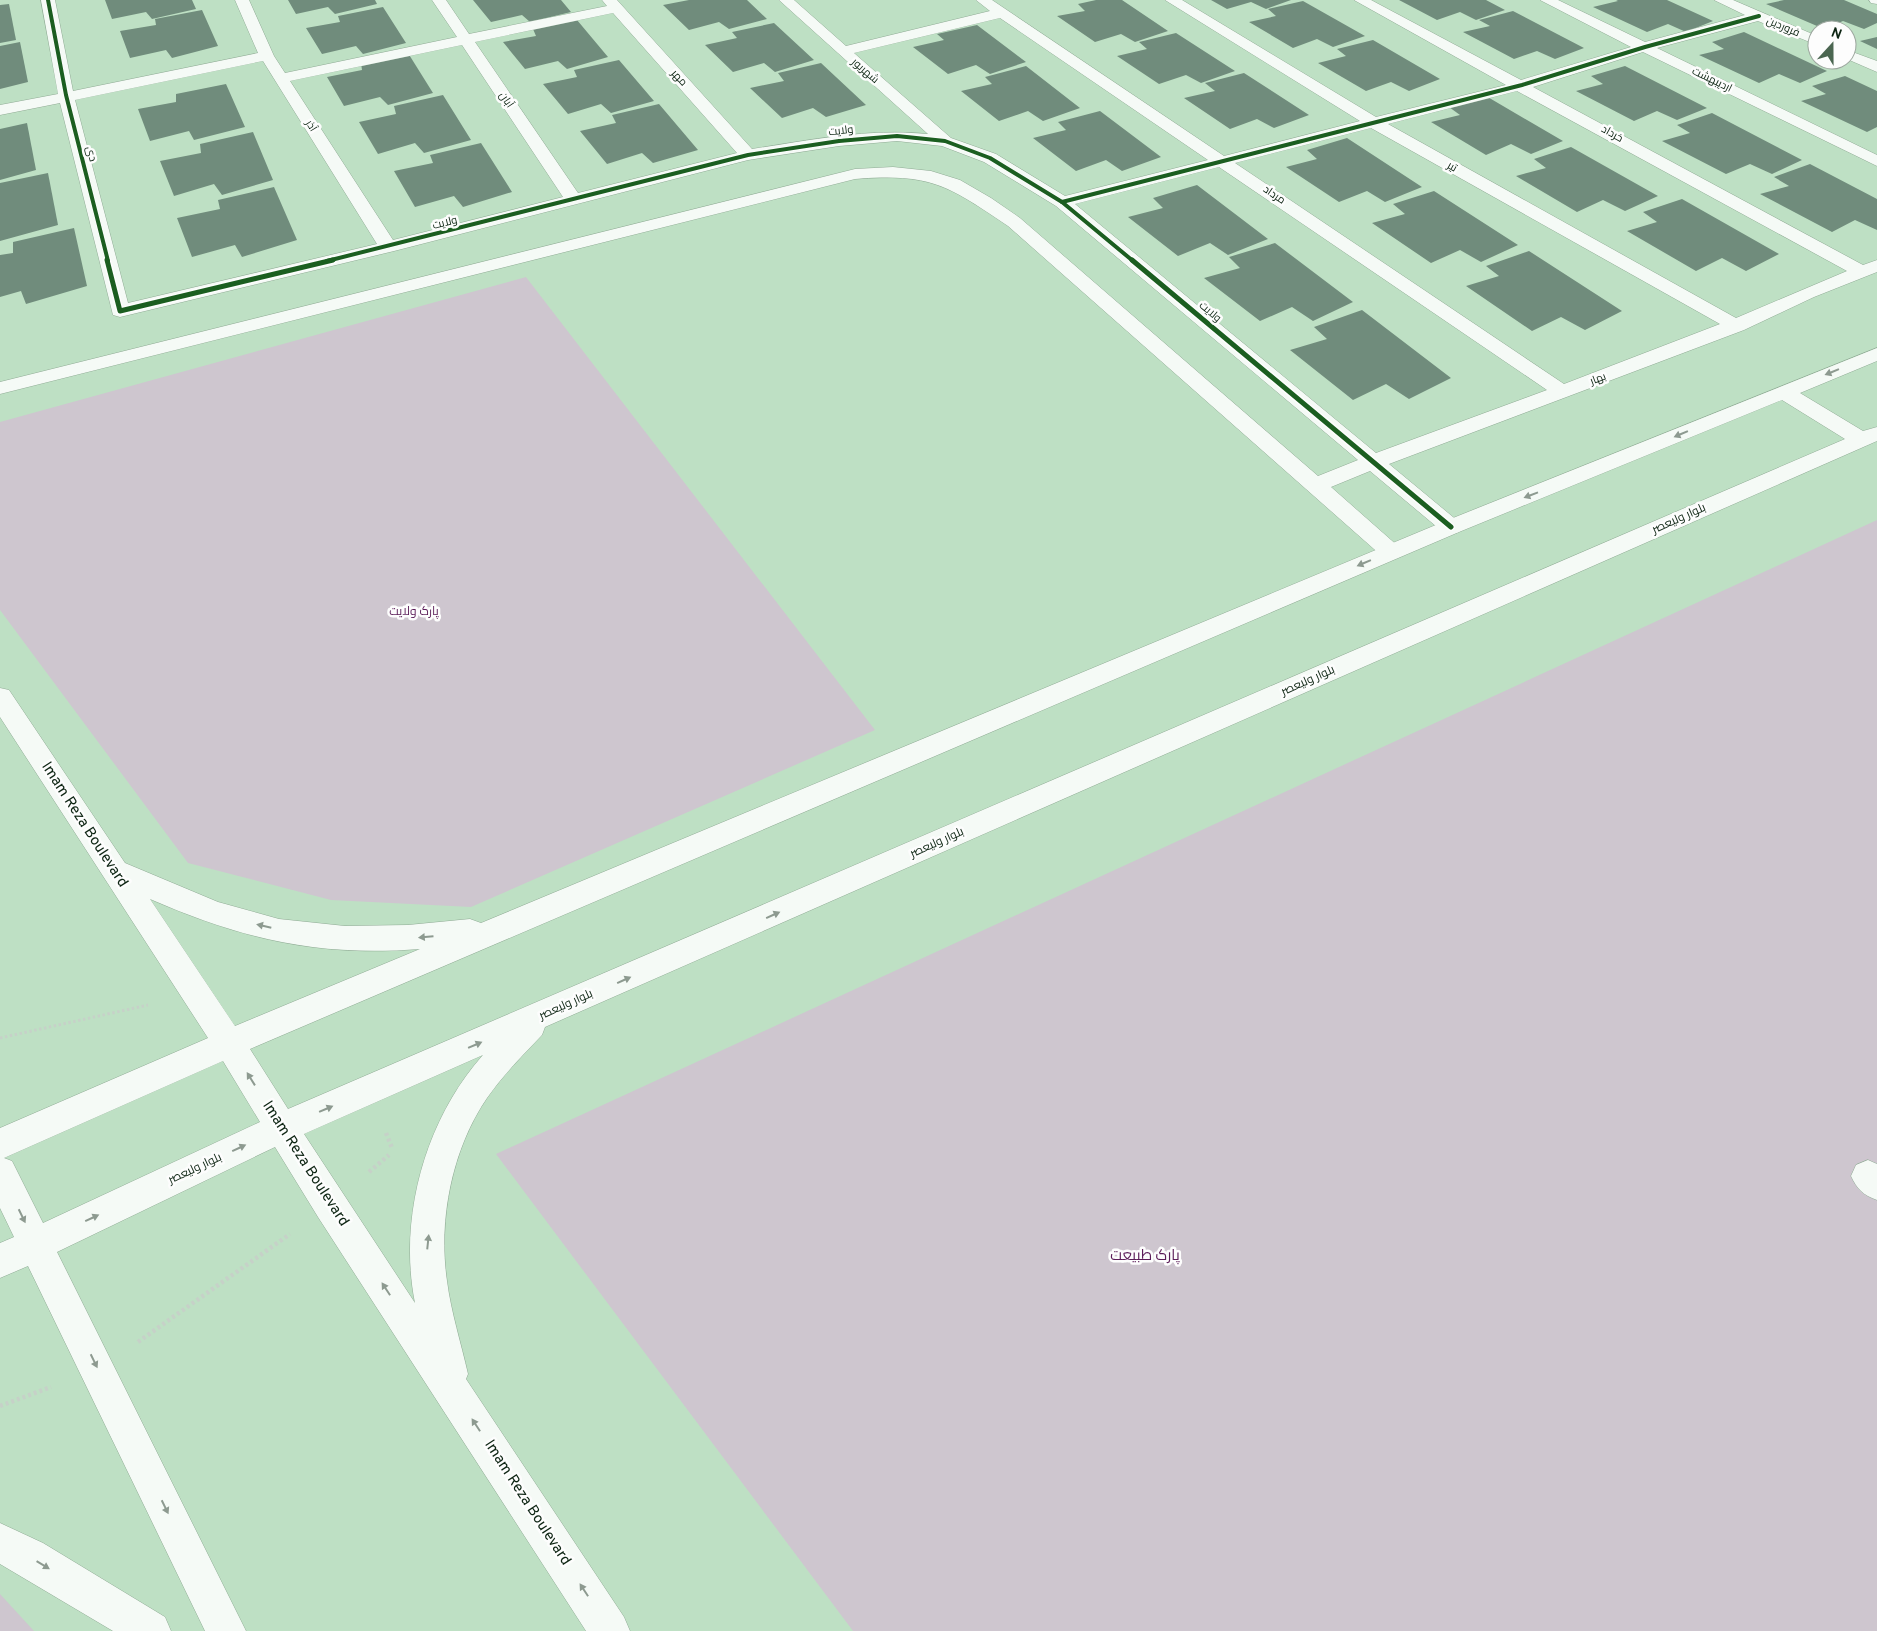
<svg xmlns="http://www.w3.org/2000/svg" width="1877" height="1631" font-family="Overpass,Cairo,sans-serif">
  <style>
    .green { fill: #cec6cf }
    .building { fill: #708c7c }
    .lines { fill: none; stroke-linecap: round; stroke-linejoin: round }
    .street-casing { stroke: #90ab95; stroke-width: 1 }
    .secondary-casing { stroke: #90ab95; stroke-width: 1 }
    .path-far1 { stroke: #c6d1c8; stroke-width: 3; stroke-dasharray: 2.5 2.5; stroke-linecap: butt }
    .path { stroke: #c6d1c8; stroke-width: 4.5; stroke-dasharray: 3 3; stroke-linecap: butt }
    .street { fill: #f5faf6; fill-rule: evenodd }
    .secondary { fill: #f5faf6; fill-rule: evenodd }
    .cycleway-far1-casing { stroke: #fdfdfd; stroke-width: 5.5 }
    .cycleway-casing { stroke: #fdfdfd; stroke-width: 8 }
    .cycleway-far1 { stroke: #1b5e20; stroke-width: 4 }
    .cycleway { stroke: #1b5e20; stroke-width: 5 }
    .oneway { fill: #8d9a90 }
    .labels { text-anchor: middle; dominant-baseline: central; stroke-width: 5; stroke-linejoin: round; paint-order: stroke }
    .far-street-label { font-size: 11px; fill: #0d2513; stroke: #fdfdfd }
    .street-label { font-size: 12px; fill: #0d2513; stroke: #fdfdfd }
    .park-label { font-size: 12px; fill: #5b1c58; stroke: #fdfdfd }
    .near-street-label { font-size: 15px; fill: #0d2513; stroke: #fdfdfd }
    .near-park-label { font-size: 15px; fill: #5b1c58; stroke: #fdfdfd }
  </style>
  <rect width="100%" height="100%" fill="#bee0c4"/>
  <g class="green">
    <path d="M526,277L875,730L471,907L331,900L188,863L0,610V422Z"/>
    <path d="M1877,520V1631H853L496,1154Z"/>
    <path d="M0,1594L34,1631H0Z"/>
  </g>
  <g class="building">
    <path d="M105,0H192L196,9L152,19L146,12L112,19Z"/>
    <path d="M288,0H375L377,4L335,14L328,7L296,14Z"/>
    <path d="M473,0H561L571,12L530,22L522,15L491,22Z"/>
    <path d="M689,0H747L767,19L729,29L719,22L689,30L663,5Z"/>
    <path d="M1096,0H1122L1168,31L1135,42L1121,34L1095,42L1057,16L1085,11L1078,4Z"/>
    <path d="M1211,0H1291L1266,9L1251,2L1227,9Z"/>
    <path d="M1399,0H1486L1505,10L1476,20L1460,12L1437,20Z"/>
    <path d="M1616,0H1667L1713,21L1686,32L1668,24L1647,32L1593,7L1618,1Z"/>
    <path d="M1784,0H1844L1877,14V23L1864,29L1843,21L1824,29L1766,4Z"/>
    <path d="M1303,1L1365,36L1333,47L1317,39L1293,48L1249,22L1276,16L1268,9Z"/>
    <path d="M9,4L16,40L0,43V5Z"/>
    <path d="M383,7L406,43L363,54L356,46L322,54L306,28L340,22L338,16Z"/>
    <path d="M202,10L218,46L172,58L166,50L130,58L120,31L156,25L155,19Z"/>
    <path d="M1513,11L1584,48L1555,59L1537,51L1514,59L1463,32L1490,26L1479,20Z"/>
    <path d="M577,20L608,57L567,69L558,61L525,69L503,42L536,36L533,29Z"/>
    <path d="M774,23L814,60L775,72L764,63L733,72L705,45L737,38L732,32Z"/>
    <path d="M977,25L1026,62L990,74L976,65L948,74L913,47L944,40L937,34Z"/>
    <path d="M1744,32L1827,71L1800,83L1779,74L1759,83L1699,55L1724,49L1712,42Z"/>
    <path d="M1176,33L1235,71L1201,83L1186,75L1159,84L1117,56L1147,49L1139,42Z"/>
    <path d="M1877,37V49L1860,41Z"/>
    <path d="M1373,40L1440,79L1409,91L1391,82L1366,91L1318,63L1346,56L1337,49Z"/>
    <path d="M20,42L28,82L0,89V46Z"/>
    <path d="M408,53L433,93L388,105L380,97L344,106L327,77L362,70L361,63Z"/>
    <path d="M619,60L654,101L611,113L601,104L568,114L543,84L577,77L574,70Z"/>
    <path d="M821,63L866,105L826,117L813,108L782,118L750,88L784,81L778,73Z"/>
    <path d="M1026,66L1080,108L1043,121L1028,111L999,121L961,91L992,84L985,77Z"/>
    <path d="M1625,66L1707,108L1677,120L1657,111L1634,121L1576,91L1603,84L1591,76Z"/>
    <path d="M1244,73L1309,115L1274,128L1257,119L1230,129L1184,98L1215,91L1205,83Z"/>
    <path d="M1845,76L1877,91V127L1867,132L1801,101L1826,94L1812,86Z"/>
    <path d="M226,84L245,127L194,140L189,131L150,141L138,109L176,102V94Z"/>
    <path d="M443,95L471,140L424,153L415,143L378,154L359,122L396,114L394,106Z"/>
    <path d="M1486,96L1563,141L1531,154L1511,144L1486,155L1431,122L1460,115L1449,107Z"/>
    <path d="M659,104L698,150L653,163L642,153L607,164L580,131L616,123L612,115Z"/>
    <path d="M1100,111L1161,157L1122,171L1106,160L1076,171L1033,138L1066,130L1058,122Z"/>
    <path d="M1712,113L1802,160L1772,174L1750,164L1726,174L1662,141L1690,133L1677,125Z"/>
    <path d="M27,123L36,170L0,180V129Z"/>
    <path d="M253,132L273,180L222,195L214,184L174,196L160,161L201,153L200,144Z"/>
    <path d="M1347,138L1422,187L1385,202L1367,191L1339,202L1286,167L1317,159L1307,150Z"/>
    <path d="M481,143L512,192L463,207L454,196L415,207L394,171L433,163L430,155Z"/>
    <path d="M1571,147L1658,196L1625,211L1603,200L1577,212L1516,176L1546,168L1534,159Z"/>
    <path d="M1810,164L1877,199V230L1855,220L1832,232L1760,194L1789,186L1774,177Z"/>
    <path d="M48,173L58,225L0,241V183Z"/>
    <path d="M1197,185L1268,239L1228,255L1210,243L1178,256L1128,217L1163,208L1153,198Z"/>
    <path d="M274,187L297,240L242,257L235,245L192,257L177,218L220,209L218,200Z"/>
    <path d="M1434,191L1518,245L1481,262L1460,250L1431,263L1372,223L1405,214L1393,204Z"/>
    <path d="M1682,199L1779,254L1746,271L1722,258L1696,271L1627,231L1657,222L1643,212Z"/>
    <path d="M74,228L87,286L26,304L21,291L0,297V255L13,253V242Z"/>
    <path d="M1275,243L1353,302L1313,321L1292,307L1260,321L1204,278L1240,268L1229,257Z"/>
    <path d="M1529,251L1622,311L1585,330L1561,317L1532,331L1466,286L1499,276L1486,266Z"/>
    <path d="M1362,310L1451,378L1409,399L1386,384L1353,400L1290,350L1327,339L1314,327Z"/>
  </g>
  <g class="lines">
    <g class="street-casing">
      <g id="street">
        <path d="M41,0H55L73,91L258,53L235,0H249L274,56L285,73L457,37L432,0H446L469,34L607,6L602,0H617L752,149C810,140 869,128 928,134L779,0H794L846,46L990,11L976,0H992L1224,156L1360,121L1165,0H1182L1376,117L1506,85L1354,0H1371L1521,80L1631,47L1540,0H1558L1645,42L1745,15L1714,0H1733L1817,36V45L1758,21L1657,48L1877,155V166L1643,52L1533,87L1863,265L1877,260V272L1814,297L1744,330L1389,464L1459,522L1462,527L1459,532L1451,534L1443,532L1370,471L1331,487L1399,547L1403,552L1399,557L1391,560L1383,557L1008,226C947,185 931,173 855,179L0,394V382L855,169L893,167L931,171L960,180L991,198L1020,218L1318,476L1358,460L1056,206L984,162L942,146L897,141L839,146L748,160L394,251L120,317L113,315L60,103L0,115V105L58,94ZM613,13L737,153L578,193L475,42ZM1000,18L1208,160L1065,196L996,154L951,138L854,53ZM462,45L563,197L393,240L290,81ZM263,61L377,244L128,303L75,100ZM1517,91L1847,271L1736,318L1388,124ZM1371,128L1720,324L1564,384L1235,163ZM1219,167L1547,390L1376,453L1075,204Z"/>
        <path d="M1869,0H1877V4L1871,3Z"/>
        <path d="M1847,50L1877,61V72L1847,59Z"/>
        <path d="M1868,1160L1877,1164V1200C1863,1195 1857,1189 1851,1176L1856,1165Z"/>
      </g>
    </g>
    <g class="secondary-casing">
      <g id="secondary">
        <path d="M1877,348V361L1800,393L1863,431L1877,427V441L545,1027L542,1035C523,1055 503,1075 487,1098C452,1149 438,1220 447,1281C451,1312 461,1343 468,1374L466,1379L624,1617L630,1631H586L318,1217L275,1147L57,1252L246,1631H205L28,1266L0,1278V1243L14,1237L0,1208V1128L208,1038L0,717V688L9,690L125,863L218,902L279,919L345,926L408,925L470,919L481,923L1443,522ZM1782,400L1845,439L288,1109L250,1049L1459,532ZM150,899C242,939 318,957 420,949L235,1026ZM483,1055C425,1120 398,1218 415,1303L304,1134ZM223,1061L260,1122L43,1223L12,1161L4,1158Z"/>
        <path d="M0,1523L43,1543L165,1617L171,1631H113L0,1564Z"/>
      </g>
    </g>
    <path class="path-far1" d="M0,1038L148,1005"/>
    <g class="path">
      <path d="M386,1133L392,1148"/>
      <path d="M369,1172L389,1155"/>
      <path d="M138,1342L290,1234"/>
      <path d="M0,1406L51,1387"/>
    </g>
    <use href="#street" class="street"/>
    <use href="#secondary" class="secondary"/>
    <g class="cycleway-far1-casing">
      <g id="cycleway-far1">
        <path d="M48,0L66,95L108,261"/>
        <path d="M1062,202L1522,85L1645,47L1759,16"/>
        <path d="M327,261L748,155L839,141L897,136L945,141L990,158L1062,202L1133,261"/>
      </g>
    </g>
    <g class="cycleway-casing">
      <g id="cycleway">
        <path d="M107,260L120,311L333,260"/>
        <path d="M1132,260L1451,527"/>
      </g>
    </g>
    <use href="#cycleway-far1" class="cycleway-far1"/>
    <use href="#cycleway" class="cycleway"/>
  </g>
  <defs><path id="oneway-solid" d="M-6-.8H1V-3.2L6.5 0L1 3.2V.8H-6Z" transform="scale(1.25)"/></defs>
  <g class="oneway">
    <use href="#oneway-solid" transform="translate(1832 372) rotate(158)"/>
    <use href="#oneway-solid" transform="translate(1681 434) rotate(157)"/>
    <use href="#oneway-solid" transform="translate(1531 495) rotate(159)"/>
    <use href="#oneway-solid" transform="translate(1364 563) rotate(157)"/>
    <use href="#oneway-solid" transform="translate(773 915) rotate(-24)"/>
    <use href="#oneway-solid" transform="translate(264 926) rotate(-167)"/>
    <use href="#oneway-solid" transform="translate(426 937) rotate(175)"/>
    <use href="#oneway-solid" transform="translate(624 980) rotate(-24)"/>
    <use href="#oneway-solid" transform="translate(475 1045) rotate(-23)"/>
    <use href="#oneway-solid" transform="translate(251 1079) rotate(-122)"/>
    <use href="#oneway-solid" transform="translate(326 1109) rotate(-23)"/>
    <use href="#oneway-solid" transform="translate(239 1148) rotate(-25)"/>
    <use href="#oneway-solid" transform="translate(22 1216) rotate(64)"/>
    <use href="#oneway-solid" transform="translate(92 1218) rotate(-25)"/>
    <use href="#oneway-solid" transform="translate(428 1242) rotate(-84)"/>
    <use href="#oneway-solid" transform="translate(386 1289) rotate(-123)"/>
    <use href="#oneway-solid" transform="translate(94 1361) rotate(64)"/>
    <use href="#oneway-solid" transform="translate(476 1425) rotate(-123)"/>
    <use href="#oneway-solid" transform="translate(165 1507) rotate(64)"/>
    <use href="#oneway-solid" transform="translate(43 1565) rotate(31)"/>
    <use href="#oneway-solid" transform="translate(584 1590) rotate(-123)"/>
  </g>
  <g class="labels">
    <g class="far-street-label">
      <text transform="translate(1783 27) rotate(23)">فروردین</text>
      <text transform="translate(865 71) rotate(41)">شهریور</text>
      <text transform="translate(679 78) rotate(48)">مهر</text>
      <text transform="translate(1712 80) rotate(26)">اردیبهشت</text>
      <text transform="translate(506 100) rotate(56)">آبان</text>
      <text transform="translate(311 126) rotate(58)">آذر</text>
      <text transform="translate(841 131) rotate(-7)">ولایت</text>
      <text transform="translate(1612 134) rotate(29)">خرداد</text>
      <text transform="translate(91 154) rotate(76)">دی</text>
      <text transform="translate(1452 167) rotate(29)">تیر</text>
      <text transform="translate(1274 195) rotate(34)">مرداد</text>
      <text transform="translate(445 223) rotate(-14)">ولایت</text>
      <text transform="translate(1210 312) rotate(40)">ولایت</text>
      <text transform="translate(1598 379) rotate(-21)">بهار</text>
    </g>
    <g class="street-label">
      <text transform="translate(1679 519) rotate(-24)">بلوار ولیعصر</text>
      <text transform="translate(1308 681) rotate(-24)">بلوار ولیعصر</text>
      <text transform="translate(937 843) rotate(-24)">بلوار ولیعصر</text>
      <text transform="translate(566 1005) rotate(-24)">بلوار ولیعصر</text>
      <text transform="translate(195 1169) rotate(-25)">بلوار ولیعصر</text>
    </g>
    <g class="park-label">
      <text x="414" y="612">پارک ولایت</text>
    </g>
    <g class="near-street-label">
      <text transform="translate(84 825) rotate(57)">Imam Reza Boulevard</text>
      <text transform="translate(305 1164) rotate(57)">Imam Reza Boulevard</text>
      <text transform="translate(527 1503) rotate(57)">Imam Reza Boulevard</text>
    </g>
    <g class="near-park-label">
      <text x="1145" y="1256">پارک طبیعت</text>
    </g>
  </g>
  <g transform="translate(1832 45) rotate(21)"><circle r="24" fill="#fdfdfd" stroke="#9da79f"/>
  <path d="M0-4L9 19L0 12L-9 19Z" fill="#4b6651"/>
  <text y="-8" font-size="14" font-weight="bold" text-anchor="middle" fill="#0d2513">N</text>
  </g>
</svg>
